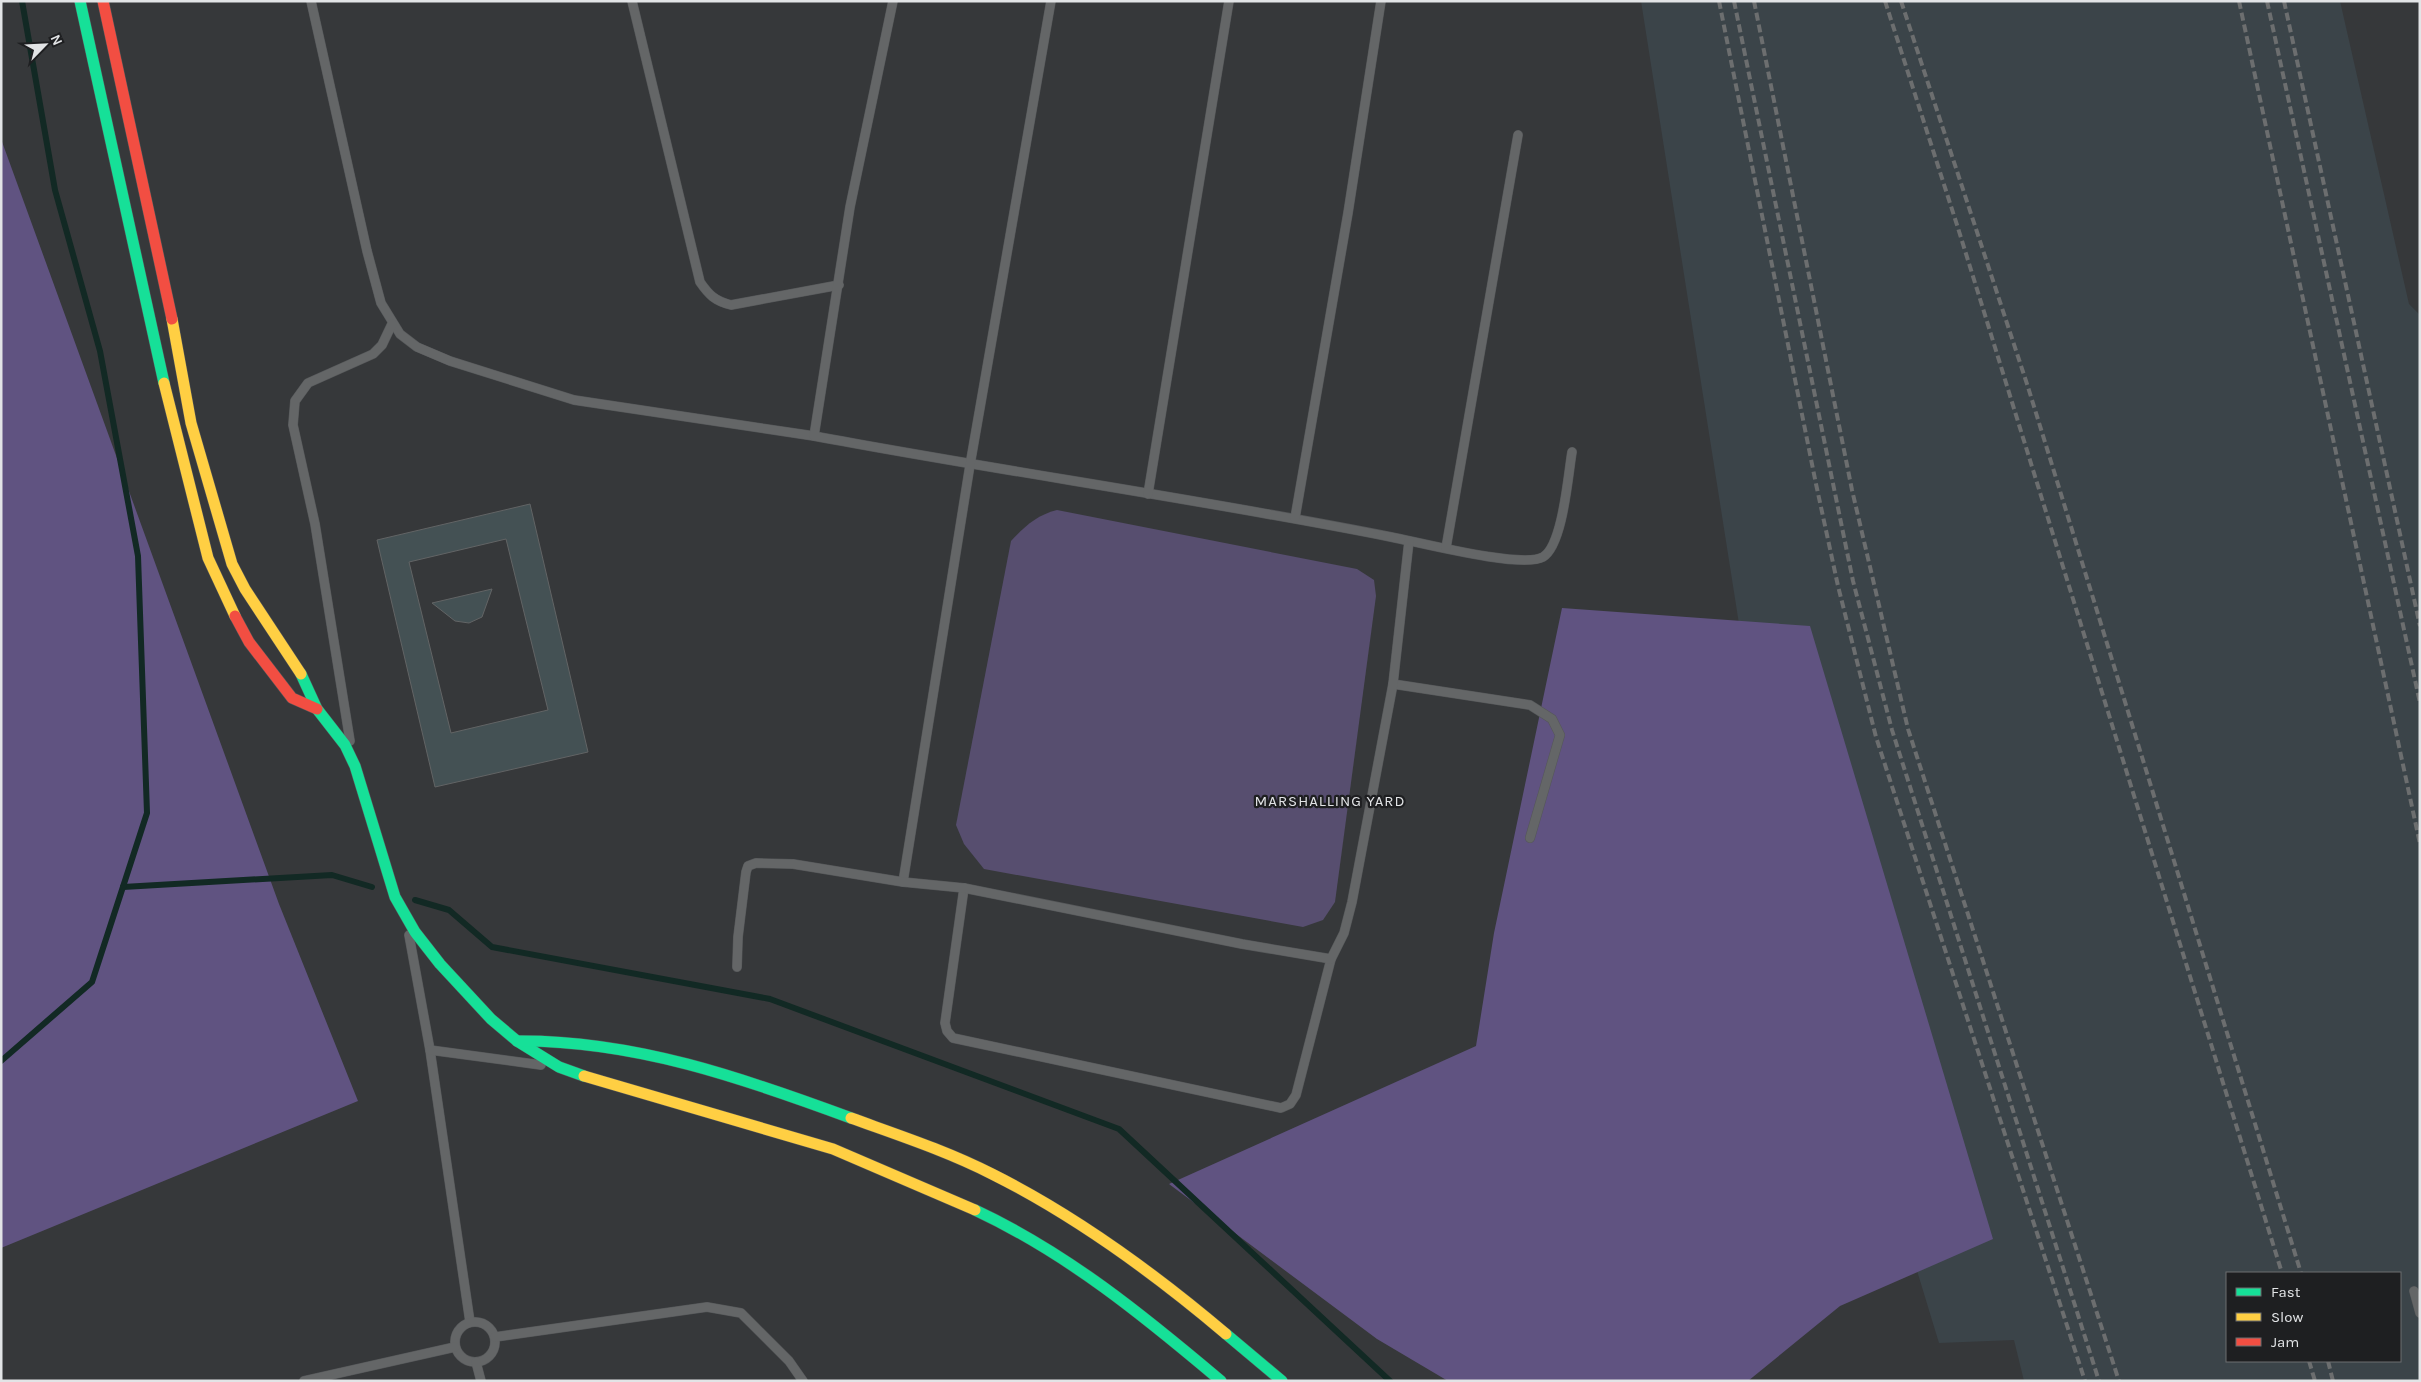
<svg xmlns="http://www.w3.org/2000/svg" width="2421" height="1382" font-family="Karla,sans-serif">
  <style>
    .built { fill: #3b4449; fill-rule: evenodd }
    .green { fill: #574e6f }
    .forest { fill: #605381 }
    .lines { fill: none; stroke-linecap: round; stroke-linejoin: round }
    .stream { stroke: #122924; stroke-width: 6 }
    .building { fill: #445154; stroke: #626465; fill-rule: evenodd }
    .lane-casing { stroke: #555759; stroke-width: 10 }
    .fast-casing { stroke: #555759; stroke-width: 12 }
    .slow-casing { stroke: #555759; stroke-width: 12 }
    .jam-casing { stroke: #555759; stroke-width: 12 }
    .lane { stroke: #646667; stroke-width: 9 }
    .fast { stroke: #16e098; stroke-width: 11 }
    .slow { stroke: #ffcf43; stroke-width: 11 }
    .jam { stroke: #f24e42; stroke-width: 11 }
    .rail { stroke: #6c6e6f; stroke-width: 4; stroke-dasharray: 8 4; stroke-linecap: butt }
    .labels { text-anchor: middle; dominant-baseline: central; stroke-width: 4.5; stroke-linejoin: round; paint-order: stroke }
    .neighbourhood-label { font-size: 15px; letter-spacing: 1px; fill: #e2e4e6; stroke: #1e1f21 }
  </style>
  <rect width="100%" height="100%" fill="#36383a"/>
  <path class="built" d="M1641,1H2340L2409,304L2420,315V1381H2024L2014,1340L1939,1343L1759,751ZM2227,1273H2400V1361H2227Z"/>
  <path class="green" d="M1057,510L1357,569L1374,580L1376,596L1335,902L1323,920L1303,927L984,869L964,844L956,825L1011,541C1025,526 1037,515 1057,510Z"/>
  <g class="forest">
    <path d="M1,139L279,904L358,1101L1,1248Z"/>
    <path d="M1562,608L1810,626L1993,1239L1840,1306L1748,1381H1448L1377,1339L1169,1184L1476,1046L1494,933Z"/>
  </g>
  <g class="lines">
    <g class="stream">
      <path d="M123,887L332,875L372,887"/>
      <path d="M415,900L449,910L492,947L770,999L1119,1129L1390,1381"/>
      <path d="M1,1061L92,982L147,813L138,556L100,351L55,190L22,1"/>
    </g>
  </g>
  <g class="building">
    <path d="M530,504L588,752L435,787L377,540ZM506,539L548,710L451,733L409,562Z"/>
    <path d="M492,589L482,617L469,623L455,621L432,603Z"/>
  </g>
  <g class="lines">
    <g class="lane-casing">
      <g id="lane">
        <path d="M311,1L367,251L381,303L400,334L417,347L450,361L574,400L814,436"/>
        <path d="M632,1L700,282C709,295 715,301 731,305L839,285"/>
        <path d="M893,1L850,207L814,436C1006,472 1200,499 1391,537C1418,542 1522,569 1543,557C1563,545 1568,475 1572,452"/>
        <path d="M1148,494L1229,1"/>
        <path d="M1295,518L1348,213L1381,1"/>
        <path d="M1446,548L1518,135"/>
        <path d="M1393,684L1530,705L1552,719L1560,735L1530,838"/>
        <path d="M350,741L315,524L293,425L295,401L308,383L373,354L382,345L392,324"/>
        <path d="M903,882L970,465L1051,1"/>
        <path d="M964,888L945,1023L947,1031L953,1038L1281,1108L1290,1104L1296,1095L1331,959"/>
        <path d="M409,935L430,1050L470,1322"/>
        <path d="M737,967L738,937L746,872L748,866L756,863L793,864L903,882L964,888L1242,944L1331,959L1344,933L1352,902L1393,684L1409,541"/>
        <path d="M430,1050L541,1065"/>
        <path d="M2414,1291L2420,1313"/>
        <circle cx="475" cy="1342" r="20"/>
        <path d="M495,1337L707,1307L741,1313L789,1361L803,1381"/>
        <path d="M476,1362L481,1381"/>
        <path d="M304,1381L455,1347"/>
      </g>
    </g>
    <g class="fast-casing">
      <g id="fast">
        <path d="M80,1L164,383"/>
        <path d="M301,674L317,709L345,745L355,766L395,897L415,932L440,964L491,1019L517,1041L559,1067L584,1076"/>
        <path d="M517,1041C634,1040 743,1078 851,1118"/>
        <path d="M975,1210C1067,1253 1144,1316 1221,1381"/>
        <path d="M1226,1334L1282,1381"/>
      </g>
    </g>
    <g class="slow-casing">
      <g id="slow">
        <path d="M172,319L191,423L232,564L245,589L301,674"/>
        <path d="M164,383L208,558L235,616"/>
        <path d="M584,1076L833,1149L975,1210"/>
        <path d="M851,1118C898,1135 947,1151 992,1174C1076,1216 1154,1273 1226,1334"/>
      </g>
    </g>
    <g class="jam-casing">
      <g id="jam">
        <path d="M103,1L172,319"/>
        <path d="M235,616L249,642L292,698L317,709"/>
      </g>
    </g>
    <use href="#lane" class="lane"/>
    <use href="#fast" class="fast"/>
    <use href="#slow" class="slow"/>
    <use href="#jam" class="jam"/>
    <g class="rail">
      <path d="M1719,1L1816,484L1838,586L1876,737L2085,1381"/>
      <path d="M1734,1L1853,581L1892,730L2099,1381"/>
      <path d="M1754,1L1852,490L1908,729L2119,1381"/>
      <path d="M1885,1L1958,228L2282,1273"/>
      <path d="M1901,1L2028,387L2301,1273"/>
      <path d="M2239,1L2420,844"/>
      <path d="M2267,1L2420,703"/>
      <path d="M2284,1L2420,626"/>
      <path d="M2309,1361L2315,1381"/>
      <path d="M2328,1361L2333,1381"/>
    </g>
  </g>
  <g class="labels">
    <g class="neighbourhood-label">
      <text x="1330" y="801">MARSHALLING YARD</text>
    </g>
  </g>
  <rect width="2421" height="1382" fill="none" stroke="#e2e4e6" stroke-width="5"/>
  <rect x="2226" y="1272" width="175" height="90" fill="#1e1f21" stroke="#6c6e70"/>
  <rect x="2236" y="1288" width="25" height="8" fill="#16e098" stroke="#6c6e70"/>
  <text x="2271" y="1297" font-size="15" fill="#e2e4e6">Fast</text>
  <rect x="2236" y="1313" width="25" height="8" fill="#ffcf43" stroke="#6c6e70"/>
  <text x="2271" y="1322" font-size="15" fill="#e2e4e6">Slow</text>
  <rect x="2236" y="1338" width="25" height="8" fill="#f24e42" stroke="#6c6e70"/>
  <text x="2271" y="1347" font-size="15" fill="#e2e4e6">Jam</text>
  <g transform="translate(45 45) rotate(66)" stroke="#1e1f21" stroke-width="4" paint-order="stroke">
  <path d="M0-4L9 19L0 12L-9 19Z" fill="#e2e4e6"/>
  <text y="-8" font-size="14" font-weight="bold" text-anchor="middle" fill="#e2e4e6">N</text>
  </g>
</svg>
